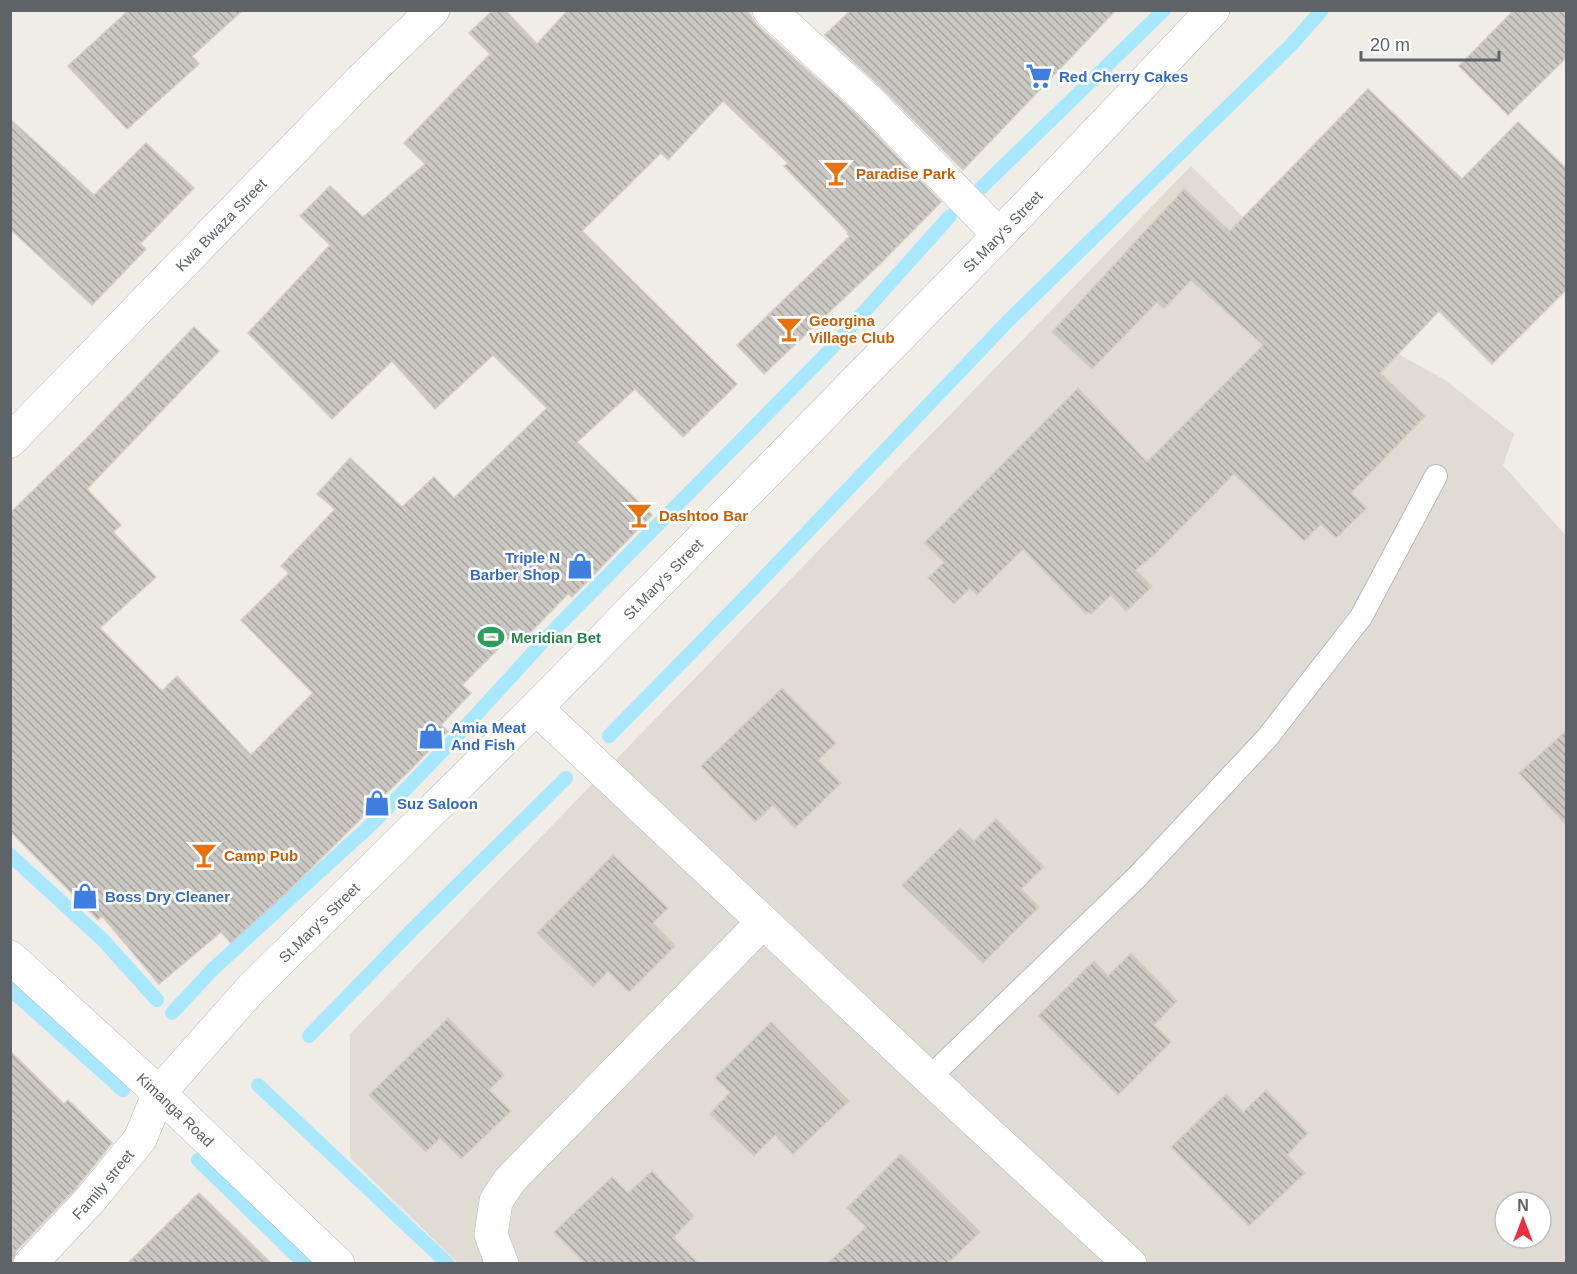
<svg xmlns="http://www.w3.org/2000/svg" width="1577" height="1274" font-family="Helvetica,sans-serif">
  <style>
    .education { fill: #e0dcd4; fill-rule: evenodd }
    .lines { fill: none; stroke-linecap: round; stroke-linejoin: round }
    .stream { stroke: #a7e7ff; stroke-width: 14 }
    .building { fill: url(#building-back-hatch); stroke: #d5cdc4; stroke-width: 1.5 }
    .lane-casing { stroke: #b6babd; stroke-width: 24 }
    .street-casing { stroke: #b6babd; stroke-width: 34 }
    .secondary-casing { stroke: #b4babe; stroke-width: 34 }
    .lane { stroke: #fff; stroke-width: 22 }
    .street { stroke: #fff; stroke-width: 33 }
    .secondary { stroke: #fff; stroke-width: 33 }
    .labels { text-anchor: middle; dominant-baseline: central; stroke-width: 5; stroke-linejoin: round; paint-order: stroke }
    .shop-label { font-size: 15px; font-weight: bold; fill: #366cbe; stroke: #fff; text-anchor: start }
    .food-label { font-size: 15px; font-weight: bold; fill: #c56008; stroke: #fff; text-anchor: start }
    .street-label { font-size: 15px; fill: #5d6367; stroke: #fff }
    .leisure-label { font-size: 15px; font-weight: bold; fill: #27864d; stroke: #fff; text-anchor: start }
  </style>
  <defs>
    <pattern id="building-back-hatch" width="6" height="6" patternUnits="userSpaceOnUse" patternTransform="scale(1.5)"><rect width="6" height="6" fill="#cbc7c2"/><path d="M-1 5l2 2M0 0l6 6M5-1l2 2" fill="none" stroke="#a8a5a1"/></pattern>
  </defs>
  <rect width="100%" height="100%" fill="#f0ece6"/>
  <path class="education" d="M1191,166L1361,333L1445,380L1514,434L1503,465L1566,536V1263H458L350,1158V1034ZM1505,1202H1541V1238H1505Z"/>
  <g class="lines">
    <g class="stream">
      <path d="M981,188L1164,10"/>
      <path d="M609,736L754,588L1009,320L1291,45L1322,10"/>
      <path d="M10,855L103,940L157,1000"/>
      <path d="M10,989L123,1090"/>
      <path d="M172,1013L213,969L375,821L454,739L550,634L829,351L950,216"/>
      <path d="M309,1036L413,929L566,778"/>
      <path d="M258,1085L448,1264"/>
      <path d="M198,1160L305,1264"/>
    </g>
  </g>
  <g class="building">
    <path d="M129,10H243L192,56L199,64L127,129L68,66Z"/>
    <path d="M493,10H505L537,44L568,10H747L756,24L856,114L941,202L879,265L764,374L737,345L850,236L847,234L848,232L784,166L788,163L723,101L668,160L661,153L582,231L737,384L683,437L635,389L577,442L652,515L572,597L568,594L527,636L519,628L462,685L471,693L441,725L448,731L411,769L286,893L231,943L221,932L159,984L102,916L98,920L10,831V513L84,441L194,327L219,351L87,489L121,525L113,532L156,577L100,628L162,691L177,676L251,755L313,693L241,620L289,573L281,566L335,509L317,494L350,458L402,507L434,477L454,498L547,408L493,355L435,409L392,361L332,419L248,333L330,245L300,216L330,186L363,217L425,164L404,143L490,54L469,33Z"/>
    <path d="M851,10H1116L963,170L882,88L825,35Z"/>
    <path d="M1514,10H1566V58L1508,115L1459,66Z"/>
    <path d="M1368,89L1462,179L1518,122L1566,168V290L1492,364L1439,311L1380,373L1425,416L1351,493L1367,508L1336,538L1321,524L1304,541L1234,474L1155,554L1136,570L1152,587L1126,611L1111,595L1091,614L1088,612L1086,614L1023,549L977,595L970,588L954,604L928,578L944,562L924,543L1078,388L1147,462L1263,345L1191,280L1164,309L1157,302L1092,369L1052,332L1184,189L1230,231Z"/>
    <path d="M10,119L94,195L146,143L194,188L140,244L146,249L92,305L10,229Z"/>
    <path d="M782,688L836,743L818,760L841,783L795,828L773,805L755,822L701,766Z"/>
    <path d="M1566,731V825L1519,773Z"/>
    <path d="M996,819L1044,867L1021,889L1039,907L983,963L902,885L960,828L974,841Z"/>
    <path d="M613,855L668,908L653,923L675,946L629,992L608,971L593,987L537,933Z"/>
    <path d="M1131,953L1177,1001L1154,1025L1171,1042L1118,1095L1038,1016L1094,961L1108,976Z"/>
    <path d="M448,1018L504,1075L489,1090L511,1111L461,1159L440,1138L426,1152L369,1095Z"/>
    <path d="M771,1022L849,1101L793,1154L775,1135L754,1156L710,1114L730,1092L715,1078Z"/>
    <path d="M10,1051L64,1104L68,1100L112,1143L76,1188L16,1251L12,1263Z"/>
    <path d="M1266,1090L1308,1133L1287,1155L1305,1173L1249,1226L1171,1147L1226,1094L1243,1112Z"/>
    <path d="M901,1154L980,1232L948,1263H828L866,1227L847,1208Z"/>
    <path d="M652,1171L694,1216L673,1238L698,1263H585L554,1232L612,1177L628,1193Z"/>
    <path d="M199,1193L271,1263H128Z"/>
  </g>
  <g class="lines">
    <g class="lane-casing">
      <path id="lane" d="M929,1078L1137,877L1267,738L1361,617L1436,476"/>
    </g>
    <g class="street-casing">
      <g id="street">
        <path d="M769,10L869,101L999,235"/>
        <path id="s1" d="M10,441L361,80L433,10"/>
        <path d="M536,708L929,1078L1130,1264"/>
        <path id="s2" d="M30,1264L90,1200L140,1139L159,1093"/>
        <path d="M502,1264L491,1235L496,1201L510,1180L763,922"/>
      </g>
    </g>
    <g class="secondary-casing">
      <g id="secondary">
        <path id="s3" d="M10,957L159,1093L338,1264"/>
        <path id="s4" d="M159,1093L251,989L536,708L999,235L1213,10"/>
      </g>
    </g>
    <use href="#lane" class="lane"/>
    <use href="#street" class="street"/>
    <use href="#secondary" class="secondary"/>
  </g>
  <defs>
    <g id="supermarket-bare" transform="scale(2.07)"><path d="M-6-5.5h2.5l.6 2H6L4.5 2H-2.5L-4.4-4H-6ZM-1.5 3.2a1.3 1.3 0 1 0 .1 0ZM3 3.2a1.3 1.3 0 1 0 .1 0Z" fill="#3f7fe0" stroke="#fff" stroke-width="2.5" paint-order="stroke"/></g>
    <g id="bar-bare" transform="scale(2.07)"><path d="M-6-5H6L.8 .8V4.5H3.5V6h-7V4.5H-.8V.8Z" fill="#e8710a" stroke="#fff" stroke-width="2.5" paint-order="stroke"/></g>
    <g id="shop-bare" transform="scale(2.07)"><path d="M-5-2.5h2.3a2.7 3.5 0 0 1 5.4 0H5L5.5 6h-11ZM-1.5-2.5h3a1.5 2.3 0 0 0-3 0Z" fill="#3f7fe0" stroke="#fff" stroke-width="2.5" paint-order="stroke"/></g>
    <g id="stadium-bare" transform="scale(2.07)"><path d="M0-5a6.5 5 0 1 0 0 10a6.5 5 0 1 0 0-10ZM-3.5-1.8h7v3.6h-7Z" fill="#2e9e5b" stroke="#fff" stroke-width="2.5" paint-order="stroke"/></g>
  </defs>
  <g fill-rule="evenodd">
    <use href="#supermarket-bare" x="1039" y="76"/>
    <use href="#bar-bare" x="836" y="173"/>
    <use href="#bar-bare" x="789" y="329"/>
    <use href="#bar-bare" x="639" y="515"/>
    <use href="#shop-bare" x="580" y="566"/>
    <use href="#stadium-bare" x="491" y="637"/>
    <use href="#shop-bare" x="431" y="736"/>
    <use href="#shop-bare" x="377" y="803"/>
    <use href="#bar-bare" x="204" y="855"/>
    <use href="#shop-bare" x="85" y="896"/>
  </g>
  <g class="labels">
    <g class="shop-label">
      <text x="1059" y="76">Red Cherry Cakes</text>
      <text x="560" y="557" text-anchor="end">Triple N<tspan x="560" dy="17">Barber Shop</tspan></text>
      <text x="451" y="727">Amia Meat<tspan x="451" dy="17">And Fish</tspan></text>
      <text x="397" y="803">Suz Saloon</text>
      <text x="105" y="896">Boss Dry Cleaner</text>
    </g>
    <g class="food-label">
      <text x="856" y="173">Paradise Park</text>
      <text x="809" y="320">Georgina<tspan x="809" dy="17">Village Club</tspan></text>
      <text x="659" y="515">Dashtoo Bar</text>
      <text x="224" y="855">Camp Pub</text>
    </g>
    <g class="street-label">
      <text stroke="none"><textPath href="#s1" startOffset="302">Kwa Bwaza Street</textPath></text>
      <text stroke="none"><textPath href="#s4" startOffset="1206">St.Mary's Street</textPath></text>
      <text stroke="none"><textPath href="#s4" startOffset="720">St.Mary's Street</textPath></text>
      <text stroke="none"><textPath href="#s4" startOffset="234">St.Mary's Street</textPath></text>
      <text stroke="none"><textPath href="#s3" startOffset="225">Kimanga Road</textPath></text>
      <text stroke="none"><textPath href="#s2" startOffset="108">Family street</textPath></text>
    </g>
    <g class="leisure-label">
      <text x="511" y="637">Meridian Bet</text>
    </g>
  </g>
  <rect width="1577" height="1274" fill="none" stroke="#5d6367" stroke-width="24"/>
  <g transform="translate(1523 1220)"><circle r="28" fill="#ffffff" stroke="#bec1c2" stroke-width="1.5"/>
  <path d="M0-4.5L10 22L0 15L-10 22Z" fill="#ec3040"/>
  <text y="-9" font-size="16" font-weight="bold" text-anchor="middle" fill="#5d6367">N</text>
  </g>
  <path d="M1361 51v9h138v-9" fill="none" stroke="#5d6367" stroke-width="3"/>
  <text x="1370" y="51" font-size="18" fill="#5d6367" stroke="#ffffff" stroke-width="4.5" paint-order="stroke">20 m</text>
</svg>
